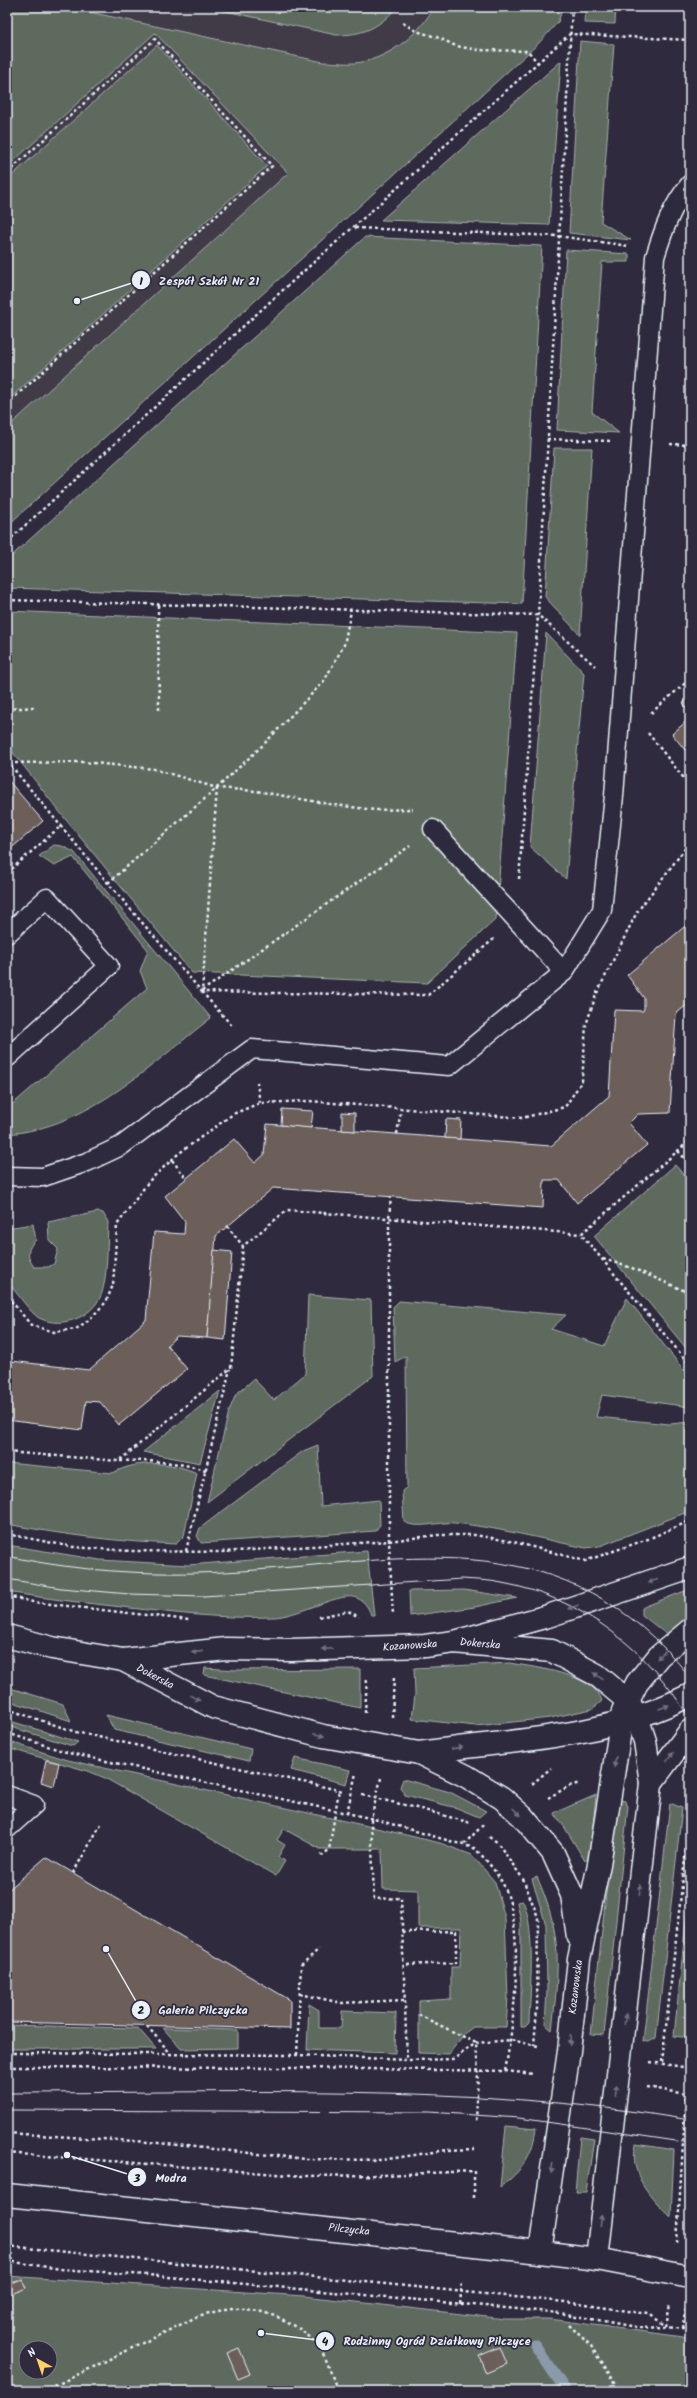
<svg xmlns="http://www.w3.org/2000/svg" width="697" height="2398" font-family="Kalam,sans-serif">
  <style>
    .built { fill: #413a46 }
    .green { fill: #5f6a5f; stroke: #a4aeac; fill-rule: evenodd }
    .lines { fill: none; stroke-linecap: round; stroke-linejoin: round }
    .stream { stroke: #8a9aab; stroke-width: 11 }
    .building { fill: #6c5e5a; stroke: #e8f1f8 }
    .service-casing { stroke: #e8f1f8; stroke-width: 21 }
    .minor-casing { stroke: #e8f1f8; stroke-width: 25 }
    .tertiary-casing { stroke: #e8f1f8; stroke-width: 25 }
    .path { stroke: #e8f1f8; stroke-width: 2.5; stroke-dasharray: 3 3; stroke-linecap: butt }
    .service { stroke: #2f2a3d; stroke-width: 18 }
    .minor { stroke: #2f2a3d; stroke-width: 22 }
    .tertiary { stroke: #2f2a3d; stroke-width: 22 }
    .tram { stroke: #e8f1f8; stroke-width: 1 }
    .oneway { fill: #70707e }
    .labels { text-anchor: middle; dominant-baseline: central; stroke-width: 3.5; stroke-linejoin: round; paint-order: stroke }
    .street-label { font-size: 11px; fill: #e8f1f8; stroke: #2f2a3d }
    .leader { fill: none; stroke: #e8f1f8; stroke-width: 1.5 }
    .callout-dot { fill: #e8f1f8; stroke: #2f2a3d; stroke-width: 1.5 }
    .mark-label { font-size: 12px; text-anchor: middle; font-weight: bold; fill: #111 }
    .callout-label { font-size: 12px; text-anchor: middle; font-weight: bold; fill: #e8f1f8; stroke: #2f2a3d; stroke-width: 3.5; stroke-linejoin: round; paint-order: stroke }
  </style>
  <rect width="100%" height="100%" fill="#2f2a3d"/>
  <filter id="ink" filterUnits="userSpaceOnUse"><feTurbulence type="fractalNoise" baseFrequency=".025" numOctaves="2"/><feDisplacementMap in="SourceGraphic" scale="8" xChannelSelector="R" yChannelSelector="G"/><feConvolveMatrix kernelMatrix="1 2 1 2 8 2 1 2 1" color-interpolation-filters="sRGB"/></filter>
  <g filter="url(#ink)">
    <path class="built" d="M7,7H472L7,428Z"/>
    <g class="green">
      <path d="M7,7H66L323,62C334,62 344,64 355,63C387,60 419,35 434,7H563L558,22L538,44L7,526V428L288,173L155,33L7,167Z"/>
      <path d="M207,7H397C379,28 363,35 336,35Z"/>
      <path d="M585,7H616L615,24L584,23Z"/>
      <path d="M580,41L614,44L601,222L631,240L569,233Z"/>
      <path d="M157,45L267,166L7,401V180Z"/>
      <path d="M561,61L549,225L381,220Z"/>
      <path d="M365,237L542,246L522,604L7,588V560Z"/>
      <path d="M566,250L629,254V262H602L592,412L619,433L557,430Z"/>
      <path d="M554,448H592L580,635L545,597Z"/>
      <path d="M7,611L517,633L496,919L427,983L192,973L70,825L7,745Z"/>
      <path d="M546,633L584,673L566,879L530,847Z"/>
      <path d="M54,845L62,846L74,852L211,1018C150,1065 88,1128 7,1134V1109L147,988L140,971L148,950L73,857L54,866L39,856Z"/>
      <path d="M675,1165L690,1182V1353L594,1236Z"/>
      <path d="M98,1212L103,1213L108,1222C107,1243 108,1268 103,1289C97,1316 63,1330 39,1318C30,1313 15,1290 7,1281V1228L33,1224L36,1240C26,1249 27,1257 34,1267H48L54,1264L58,1249L49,1240L48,1222Z"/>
      <path d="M308,1295L371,1300L373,1376L207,1502L229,1411L236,1394L254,1379L274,1400L305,1374Z"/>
      <path d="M627,1298L690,1378V1407L602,1395L596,1417L670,1424L690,1422V1511L600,1546L586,1548C542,1539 499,1528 455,1523C439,1521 418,1530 404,1522L402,1491L407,1487L406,1356L395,1362L393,1307L399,1301L566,1315L551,1329L604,1346Z"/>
      <path d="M220,1391L200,1463L143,1452Z"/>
      <path d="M318,1445L321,1506L379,1500L380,1525L375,1531L201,1543L197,1536L200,1528L303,1451Z"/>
      <path d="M7,1463L113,1473C138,1459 172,1462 197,1473L184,1536L176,1544C119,1542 63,1535 7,1524Z"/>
      <path d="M7,1545L100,1560L188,1565L367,1551L374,1615H371C368,1606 363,1599 353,1597C336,1594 296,1617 273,1617C222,1619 172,1613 122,1607C85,1603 49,1599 13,1593L7,1592Z"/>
      <path d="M690,1589V1615L668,1633L666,1634L642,1615V1608L646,1606Z"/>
      <path d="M464,1590L517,1598L475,1607L410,1616L409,1591Z"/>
      <path d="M509,1663C533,1667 595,1674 602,1701L592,1709L550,1718L476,1726L412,1719L415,1694L414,1668Z"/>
      <path d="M205,1668L237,1670L360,1669V1708L204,1675Z"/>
      <path d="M7,1687L63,1704L71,1721L7,1700Z"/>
      <path d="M106,1715L251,1749L249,1761L114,1730Z"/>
      <path d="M7,1720L78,1742L73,1746L7,1726Z"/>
      <path d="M7,1741L68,1760L372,1827L440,1843L472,1855L495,1882L505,1918L508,1997L506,2027H473L465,2033L449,2054L419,2053V2001L451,1999V1967H460L461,1928H418V1890L383,1889L382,1849H320L284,1829L277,1840L285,1845L278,1857L285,1861L276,1876L105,1778L88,1771L7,1748Z"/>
      <path d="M295,1758L350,1770L346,1784L291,1770Z"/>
      <path d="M403,1779L450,1792L486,1811L479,1817L457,1808L405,1795L400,1787Z"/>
      <path d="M596,1795L590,1857L585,1861L565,1828L554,1813Z"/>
      <path d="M620,1800L625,1801L628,1806L604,2035L591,2034L615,1809Z"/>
      <path d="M670,1803L682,1808L656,2038L649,2042L643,2041Z"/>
      <path d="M537,1877C563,1935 559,1969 552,2030L545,2024L547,1991L546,1925L532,1879Z"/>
      <path d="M690,1883V2038L674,2036Z"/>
      <path d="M523,1901C536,1930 530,1990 529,2023L525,2027H521V1922L517,1902Z"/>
      <path d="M309,2004L319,2010V2028H341L342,2011L396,2013L395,2053L307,2050Z"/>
      <path d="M7,2025L138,2028L156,2049H7Z"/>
      <path d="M163,2028L238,2030V2048L181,2049Z"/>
      <path d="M506,2126L536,2129C532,2157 522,2171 500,2187Z"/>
      <path d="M580,2137L594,2139L586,2192H575Z"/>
      <path d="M636,2144L674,2150L671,2217C651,2198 628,2174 636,2144Z"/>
      <path d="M7,2276L304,2296L505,2319H550L690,2338V2391H7ZM26,2348H50V2372H26Z"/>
    </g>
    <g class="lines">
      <path class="stream" d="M535,2345L566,2391"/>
    </g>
    <g class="building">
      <path d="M690,697V712L683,703Z"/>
      <path d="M690,718V756L672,734Z"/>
      <path d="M7,779L43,821L7,852Z"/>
      <path d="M690,897V910L683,902Z"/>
      <path d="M690,922V1002L676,1014L670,1113L638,1114L629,1123L647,1145L577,1203L559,1180H544L543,1208L273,1188L216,1236L207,1338L177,1336L167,1345L187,1369L119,1425L100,1402L86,1401L82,1430L7,1420V1356L11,1361L89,1370L146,1320L154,1232L184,1234L185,1222L165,1196L234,1139L255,1163L264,1155L267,1124L551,1146L609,1096L614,1010L643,1011L644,1008V998L627,975Z"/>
      <path d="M282,1109L313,1111L311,1128L281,1125Z"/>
      <path d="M342,1112L355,1113V1131L342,1130Z"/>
      <path d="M446,1119L461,1120L460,1139L445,1138Z"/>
      <path d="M214,1250L232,1252L225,1340L207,1338Z"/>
      <path d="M46,1760L59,1763L54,1786L41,1782Z"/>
      <path d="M46,1857L290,2000V2029L7,2022V1891Z"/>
      <path d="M22,2279L26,2288L9,2295L7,2285Z"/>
      <path d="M500,2347L507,2364L486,2373L479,2356Z"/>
      <path d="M239,2348L250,2374L238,2379L227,2353Z"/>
    </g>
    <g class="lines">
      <g class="service-casing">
        <g id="service">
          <path d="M433,829L564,972"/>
          <path d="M7,934L47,898L109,966L7,1058"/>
          <path d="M7,1176L43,1177L87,1162L121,1146L252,1049L449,1066L564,972L602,910L614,796L655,257C663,231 672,205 690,184"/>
          <path d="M7,1795L34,1805L7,1829"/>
        </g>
      </g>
      <g class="minor-casing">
        <g id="minor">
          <path d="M7,1636L52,1648L123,1660L226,1649L291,1650L425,1646L454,1642L548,1616L690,1568"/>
          <path d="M454,1642L552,1651L597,1675L628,1701L637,1717L645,1741L651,1783L597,2259"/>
          <path d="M123,1660L213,1707L323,1736L419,1753L466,1776L502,1798L523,1817L553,1853L572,1895L578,1937"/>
          <path d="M419,1753C515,1739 600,1740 690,1695"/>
          <path d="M651,1783L690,1731"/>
          <path d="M540,2252L569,2051L579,1959L599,1864L623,1711L637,1683L659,1656L690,1630"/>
        </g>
      </g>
      <g class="tertiary-casing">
        <path id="tertiary" d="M7,2195L540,2252L597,2259L690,2277"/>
      </g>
      <g class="path">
        <path d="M403,23L416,31L439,38L456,46L478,50L528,51L538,63"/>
        <path d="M7,173L155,39L272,166L7,404"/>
        <path d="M355,228L558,236L629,246"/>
        <path d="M547,439L611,441"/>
        <path d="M670,444L688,445L690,417"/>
        <path d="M690,445H688L690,460"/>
        <path d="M7,542L295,279L570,34L690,40"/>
        <path d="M7,600L538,615L595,666"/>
        <path d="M158,605L159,712"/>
        <path d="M7,709L34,707"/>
        <path d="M651,713L690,679"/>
        <path d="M648,733L690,786"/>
        <path d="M7,761L108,883L202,992L428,995L495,938"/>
        <path d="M9,763L83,762L154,769L217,788L256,791L335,805L375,810L413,809"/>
        <path d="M217,788L202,992L233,1027"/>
        <path d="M7,873L62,825"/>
        <path d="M519,879L538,615L572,7"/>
        <path d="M108,883L217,788L264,744L324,681L344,645L351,611"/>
        <path d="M202,991L410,846"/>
        <path d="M257,1082L260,1103"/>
        <path d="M690,1099L687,1143L581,1234L690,1365"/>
        <path d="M397,1134L401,1109"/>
        <path d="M678,1151L690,1164"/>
        <path d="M172,1160L186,1178"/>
        <path d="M391,1196L389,1218V1541L393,1615"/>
        <path d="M227,1226L243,1246"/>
        <path d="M603,1259L632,1268L690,1293"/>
        <path d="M7,1296L31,1325L54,1332L76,1329L89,1320L106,1302L113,1285L117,1225L149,1181L178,1154L233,1114L260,1103L309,1101L522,1118L565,1107L582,1081L586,1025L596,995L637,912L690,842"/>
        <path d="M7,1452L119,1461L231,1368L243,1246L287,1210L581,1234"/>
        <path d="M120,1461C150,1460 177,1462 206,1470"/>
        <path d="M7,1534L73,1547L131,1551L222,1552L389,1541L437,1535H475L514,1542L585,1561L648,1539L690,1521"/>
        <path d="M186,1551L230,1369"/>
        <path d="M7,1596L33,1602L189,1620"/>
        <path d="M319,1617L348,1611L359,1617"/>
        <path d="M7,1709L76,1732L343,1791"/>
        <path d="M365,1713L367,1678"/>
        <path d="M392,1717L394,1677"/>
        <path d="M7,1733L69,1753L374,1819L474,1848C485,1858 497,1872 504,1886C525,1930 514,2024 505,2071"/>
        <path d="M381,1778L371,1819L374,1899L401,1898L407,2060"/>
        <path d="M532,1784L551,1768"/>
        <path d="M362,1795L413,1807L471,1823"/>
        <path d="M548,1798L569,1786L580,1783"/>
        <path d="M347,1813L356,1773"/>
        <path d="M489,1837L497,1842L523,1879L538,1917L537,2009L534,2045"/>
        <path d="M464,1844L485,1823"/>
        <path d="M321,1856L329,1850L339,1790"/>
        <path d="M73,1873L101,1824"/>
        <path d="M402,1932L456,1931V1963L404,1965"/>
        <path d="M300,1994L342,2003L405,2000"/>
        <path d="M419,2015L476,2043L478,2072L476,2123"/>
        <path d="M147,2026L171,2054"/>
        <path d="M7,2053L297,2055L407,2060L454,2059L476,2043L511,2040L538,2046"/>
        <path d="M297,2055L301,1965L319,1949"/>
        <path d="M650,2062L690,2068"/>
        <path d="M662,2062L690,1815"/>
        <path d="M7,2067L297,2068L505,2071L534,2074"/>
        <path d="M647,2087L686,2094L677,2243"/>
        <path d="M7,2133L149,2142L305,2159L382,2160L447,2150L475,2149"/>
        <path d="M7,2153L303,2176L383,2175L474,2171V2201"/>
        <path d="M7,2246L565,2302L649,2314L666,2326"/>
        <path d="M7,2261L61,2269L147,2275L560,2313L641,2328L666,2327L690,2330"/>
        <path d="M460,2304L462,2281"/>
        <path d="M569,2325L591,2346L619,2391"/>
        <path d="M666,2327L670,2304"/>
        <path d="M682,2329L686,2308"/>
        <path d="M44,2391L198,2316C213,2312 228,2308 244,2309C271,2311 304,2326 320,2349C328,2360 332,2378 338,2391"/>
      </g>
      <use href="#service" class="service"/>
      <use href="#minor" class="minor"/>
      <use href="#tertiary" class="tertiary"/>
      <g class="tram">
        <path d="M7,1556C84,1573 164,1576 242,1571C416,1559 565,1521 690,1677"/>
        <path d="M7,1579L61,1588L129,1594L204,1596L462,1579C475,1580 489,1580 502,1583C581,1597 651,1651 690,1720"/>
        <path d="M7,2093C235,2093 465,2082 690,2120"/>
        <path d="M7,2110L429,2112L519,2118L690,2143"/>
      </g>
    </g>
    <defs><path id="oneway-solid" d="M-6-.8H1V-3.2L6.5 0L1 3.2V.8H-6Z"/></defs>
    <g class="oneway">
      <use href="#oneway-solid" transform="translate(653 1581) rotate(163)"/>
      <use href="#oneway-solid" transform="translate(573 1607) rotate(160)"/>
      <use href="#oneway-solid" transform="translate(327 1649) rotate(179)"/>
      <use href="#oneway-solid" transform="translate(197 1652) rotate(174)"/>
      <use href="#oneway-solid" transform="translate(661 1655) rotate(135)"/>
      <use href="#oneway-solid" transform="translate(598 1676) rotate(-144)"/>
      <use href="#oneway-solid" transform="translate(195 1698) rotate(28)"/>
      <use href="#oneway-solid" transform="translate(664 1707) rotate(-21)"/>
      <use href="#oneway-solid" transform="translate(319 1735) rotate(14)"/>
      <use href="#oneway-solid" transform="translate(457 1748) rotate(-8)"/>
      <use href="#oneway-solid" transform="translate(670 1757) rotate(-54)"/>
      <use href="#oneway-solid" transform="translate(615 1762) rotate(100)"/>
      <use href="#oneway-solid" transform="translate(517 1812) rotate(42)"/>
      <use href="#oneway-solid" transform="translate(640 1890) rotate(-83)"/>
      <use href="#oneway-solid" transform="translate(625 2019) rotate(-83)"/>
      <use href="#oneway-solid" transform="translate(570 2040) rotate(96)"/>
      <use href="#oneway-solid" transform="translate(616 2091) rotate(-83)"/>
      <use href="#oneway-solid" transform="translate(552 2168) rotate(99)"/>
      <use href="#oneway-solid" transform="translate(601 2220) rotate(-83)"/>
    </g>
  </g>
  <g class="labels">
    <g class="street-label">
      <text transform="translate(480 1644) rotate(5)">Dokerska</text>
      <text transform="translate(410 1646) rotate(-4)">Kozanowska</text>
      <text transform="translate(155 1677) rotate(28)">Dokerska</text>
      <text transform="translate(576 1987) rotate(-83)">Kozanowska</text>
      <text transform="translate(349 2230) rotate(6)">Pilczycka</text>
    </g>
  </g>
  <path class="leader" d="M77 301L141 280M106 1949L141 2010M67 2155L137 2177M261 2333L325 2341"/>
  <g class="callout-dot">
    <circle cx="77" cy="301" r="4"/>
    <circle cx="106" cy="1949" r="4"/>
    <circle cx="67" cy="2155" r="4"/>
    <circle cx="261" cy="2333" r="4"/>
    <circle cx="141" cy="280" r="10"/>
    <circle cx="141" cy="2010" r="10"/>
    <circle cx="137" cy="2177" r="10"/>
    <circle cx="325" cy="2341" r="10"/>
  </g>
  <g class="mark-label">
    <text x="141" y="285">1</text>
    <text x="141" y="2014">2</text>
    <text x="137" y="2182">3</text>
    <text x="325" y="2345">4</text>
  </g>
  <g class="callout-label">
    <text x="209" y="285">Zespół Szkół Nr 21</text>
    <text x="203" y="2014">Galeria Pilczycka</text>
    <text x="171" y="2182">Modra</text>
    <text x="437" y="2345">Rodzinny Ogród Działkowy Pilczyce</text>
  </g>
  <rect width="697" height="2398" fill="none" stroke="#2f2a3d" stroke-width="24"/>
  <rect x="12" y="12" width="673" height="2374" fill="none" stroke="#e8f1f8" stroke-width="1.5" filter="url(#ink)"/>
  <g transform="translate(38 2360) rotate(320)"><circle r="19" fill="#2f2a3d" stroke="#797a88"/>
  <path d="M0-3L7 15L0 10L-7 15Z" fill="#ffd166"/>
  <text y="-6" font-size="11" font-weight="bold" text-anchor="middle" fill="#e8f1f8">N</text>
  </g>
</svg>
